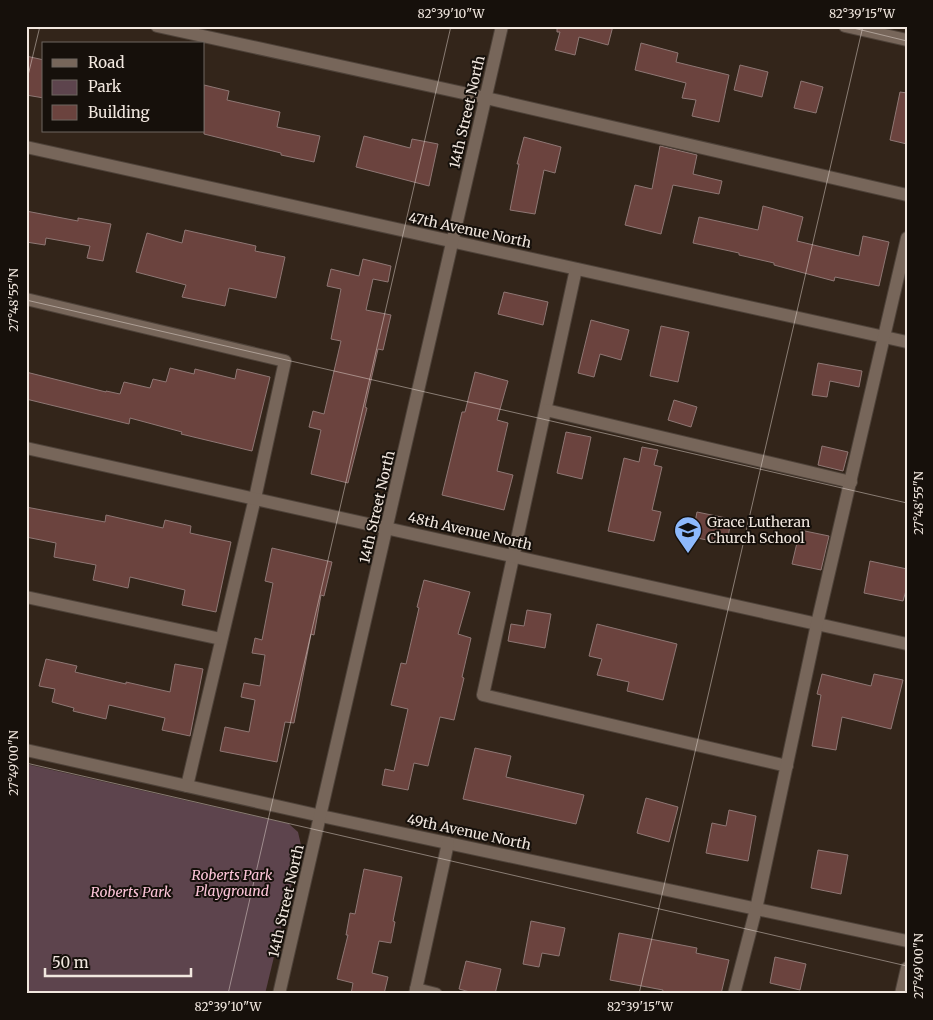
<svg xmlns="http://www.w3.org/2000/svg" width="933" height="1020" font-family="Merriweather,serif">
  <style>
    .green { fill: #5d444d }
    .building { fill: #6b433e; stroke: #8e7774 }
    .lines { fill: none; stroke-linecap: round; stroke-linejoin: round }
    .minor-casing { stroke: #4e4239; stroke-width: 14 }
    .minor { stroke: #77665a; stroke-width: 12 }
    .ticks { fill: none; stroke: #f1e7df; stroke-width: 1; stroke-opacity: 0.45 }
    .labels { text-anchor: middle; dominant-baseline: central; stroke-width: 4; stroke-linejoin: round; paint-order: stroke }
    .street-label { font-size: 14px; fill: #f1e7df; stroke: #16100b }
    .poi-label { font-size: 14px; fill: #f1e7df; stroke: #16100b; text-anchor: start }
    .park-label { font-size: 14px; font-style: italic; fill: #fdc5d9; stroke: #16100b }
    .neatline { fill: none; stroke: #f1e7df; stroke-width: 2 }
    .ticks-label { font-size: 12px; text-anchor: middle; fill: #f1e7df }
  </style>
  <rect width="100%" height="100%" fill="#33251a"/>
  <path class="green" d="M26,764L289,824L298,832L301,845L265,994H26Z"/>
  <g class="building">
    <path d="M557,26H613L608,45L579,37L575,55L555,50L560,32H557Z"/>
    <path d="M641,43L678,53L676,62L729,75L719,122L692,116L696,100L682,98L686,83L635,70Z"/>
    <path d="M26,56L44,60V98L26,95Z"/>
    <path d="M740,65L768,72L762,97L734,90Z"/>
    <path d="M801,81L823,87L816,113L794,108Z"/>
    <path d="M204,85L229,91L227,100L280,112L277,127L320,136L314,162L281,155V153L204,134Z"/>
    <path d="M900,92L907,93V144L890,140Z"/>
    <path d="M364,136L410,148L412,139L438,144L429,186L356,167Z"/>
    <path d="M524,137L561,147L555,173L544,170L535,214L510,210L519,164H517Z"/>
    <path d="M660,146L697,155L693,174L722,181L719,194L673,185L661,234L625,225L635,185L652,189Z"/>
    <path d="M763,206L803,217L797,241L859,256L863,236L889,242L879,286L835,277L834,281L774,265V263L739,255V253L693,243L699,217L758,230Z"/>
    <path d="M26,211L78,221V218L111,224L103,261L87,258L90,246L46,238L45,245L26,242Z"/>
    <path d="M185,230L256,246L255,251L285,257L276,298L229,288L225,306L182,297L186,285L136,272L147,233L182,243Z"/>
    <path d="M363,259L391,266L388,282L373,279L366,310L391,315L383,350L378,349L365,407L367,408L348,483L311,474L321,430L309,427L313,411L324,414L341,341L331,339L341,289L327,286L331,269L359,276Z"/>
    <path d="M504,292L548,302L543,325L498,314Z"/>
    <path d="M591,320L629,330L621,360L600,354L594,377L578,373Z"/>
    <path d="M661,326L689,332L678,382L650,376Z"/>
    <path d="M818,363L862,371L859,387L830,381L827,397L812,395Z"/>
    <path d="M170,368L194,374L195,369L235,379L237,369L270,377L252,451L181,434L182,432L130,418L129,424L26,399V372L106,392V391L120,394L124,382L150,388L153,379L166,382Z"/>
    <path d="M475,372L508,381L497,420L508,423L497,471L513,475L504,510L442,495L462,412H465Z"/>
    <path d="M674,400L697,407L691,427L668,420Z"/>
    <path d="M566,432L591,437L582,479L557,473Z"/>
    <path d="M822,446L848,452L843,471L818,465Z"/>
    <path d="M642,447L658,450L654,465L662,467L652,510L661,512L654,541L608,531L624,458L639,462Z"/>
    <path d="M26,507L105,522L106,515L163,528L165,520L191,526L190,533L231,542L216,612L182,605L185,590L130,577L128,588L93,580L96,565L54,557L56,543L26,537Z"/>
    <path d="M697,512L731,519L727,544L692,537Z"/>
    <path d="M800,530L829,536L821,570L792,564Z"/>
    <path d="M272,548L332,562L324,596L321,595L314,635L311,634L294,723L285,722L277,762L220,751L225,727L249,732L255,700L241,697L244,683L260,686L265,655L252,653L255,638L262,640L273,583L265,581Z"/>
    <path d="M870,561L907,569V587L903,601L864,593Z"/>
    <path d="M424,580L470,592L458,634L471,638L462,677L464,678L454,720L440,717L428,766L414,763L408,790L382,785L385,769L394,771L408,709L391,705L401,663L406,664L419,608L417,607Z"/>
    <path d="M527,610L551,614L545,648L508,641L511,624L524,626Z"/>
    <path d="M597,624L677,644L663,700L627,691L629,682L597,675L602,659L589,656Z"/>
    <path d="M46,659L77,666L75,672L126,684V682L170,692L175,664L203,669L190,736L162,730L165,718L109,705L106,719L73,711L74,708L52,702L55,689L39,686Z"/>
    <path d="M822,674L871,686L874,674L903,680L891,729L842,717L836,750L812,746L821,695L817,694Z"/>
    <path d="M475,748L511,756L506,777L584,795L576,824L463,799Z"/>
    <path d="M646,798L678,807L669,842L637,833Z"/>
    <path d="M729,810L756,816L748,861L706,853L712,823L726,826Z"/>
    <path d="M818,850L848,855L841,894L811,888Z"/>
    <path d="M364,869L402,877L393,921L395,922L391,943L379,941L372,973L388,977L384,994H351L353,983L337,979L348,935H346L350,913L355,914Z"/>
    <path d="M531,921L565,928L559,956L542,953L539,967L523,964Z"/>
    <path d="M619,933L697,948L696,953L729,960L721,994H662L663,990L610,980Z"/>
    <path d="M775,957L806,964L800,990L770,983Z"/>
    <path d="M466,961L501,969L495,994H477L459,989Z"/>
  </g>
  <g class="lines">
    <g class="minor-casing">
      <g id="minor">
        <path d="M157,26L486,98L907,195"/>
        <path d="M845,26L907,40"/>
        <path d="M26,147L907,342"/>
        <path d="M576,269L483,695L787,766"/>
        <path d="M26,299L285,361L255,498L187,786"/>
        <path d="M546,410L851,482"/>
        <path d="M26,448L907,644"/>
        <path d="M26,597L221,639"/>
        <path d="M26,750L321,816L907,941"/>
        <path d="M416,989L436,994"/>
        <path d="M279,994L502,26"/>
        <path d="M415,994L448,843"/>
        <path d="M734,994L756,909L817,624L907,238"/>
        <path d="M901,994L907,968"/>
      </g>
    </g>
    <use href="#minor" class="minor"/>
  </g>
  <path class="ticks" d="M845,26L907,41M26,84L40,26M26,300L907,503M26,763L907,966M228,994L451,26M639,994L863,26"/>
  <defs>
    <g id="school-pin" transform="scale(1.4375)"><path d="M0 17L-7.5 6A9.5 9.5 0 1 1 7.5 6Z" fill="#8db9fc" stroke="#16100b"/><path d="M0-5L7-2L0 1L-7-2ZM-4 1L0 2.5L4 1V4Q0 6-4 4Z" fill="#111"/></g>
  </defs>
  <g fill-rule="evenodd">
    <use href="#school-pin" x="688" y="530"/>
  </g>
  <g class="labels">
    <g class="street-label">
      <text transform="translate(467 112) rotate(-77)">14th Street North</text>
      <text transform="translate(470 230) rotate(12)">47th Avenue North</text>
      <text transform="translate(377 507) rotate(-77)">14th Street North</text>
      <text transform="translate(470 531) rotate(13)">48th Avenue North</text>
      <text transform="translate(469 832) rotate(12)">49th Avenue North</text>
      <text transform="translate(286 901) rotate(-77)">14th Street North</text>
    </g>
    <g class="poi-label">
      <text x="707" y="522">Grace Lutheran<tspan x="707" dy="16">Church School</tspan></text>
    </g>
    <g class="park-label">
      <text x="232" y="875">Roberts Park<tspan x="232" dy="16">Playground</tspan></text>
      <text x="131" y="892">Roberts Park</text>
    </g>
  </g>
  <rect width="933" height="1020" fill="none" stroke="#16100b" stroke-width="55"/>
  <rect x="42" y="42" width="162" height="90" fill="#16100b" stroke="#6e6660"/>
  <rect x="52" y="59" width="25" height="8" fill="#77665a" stroke="#6e6660"/>
  <text x="88" y="68" font-size="15" fill="#f1e7df">Road</text>
  <rect x="52" y="80" width="25" height="15" fill="#5d444d" stroke="#6e6660"/>
  <text x="88" y="92" font-size="15" fill="#f1e7df">Park</text>
  <rect x="52" y="105" width="25" height="15" fill="#6b433e" stroke="#6e6660"/>
  <text x="88" y="118" font-size="15" fill="#f1e7df">Building</text>
  <path d="M45 968v8h146v-8" fill="none" stroke="#f1e7df" stroke-width="2.5"/>
  <text x="52" y="968" font-size="15" fill="#f1e7df" stroke="#16100b" stroke-width="4" paint-order="stroke">50 m</text>
  <rect x="28" y="28" width="878" height="964" class="neatline"/>
  <g class="ticks-label">
    <text x="451" y="18">82°39'10"W</text>
    <text x="862" y="18">82°39'15"W</text>
    <text transform="translate(14 300) rotate(-90)" y="4">27°48'55"N</text>
    <text transform="translate(919 503) rotate(-90)" y="4">27°48'55"N</text>
    <text transform="translate(14 763) rotate(-90)" y="4">27°49'00"N</text>
    <text transform="translate(919 966) rotate(-90)" y="4">27°49'00"N</text>
    <text x="228" y="1011">82°39'10"W</text>
    <text x="640" y="1011">82°39'15"W</text>
  </g>
</svg>
